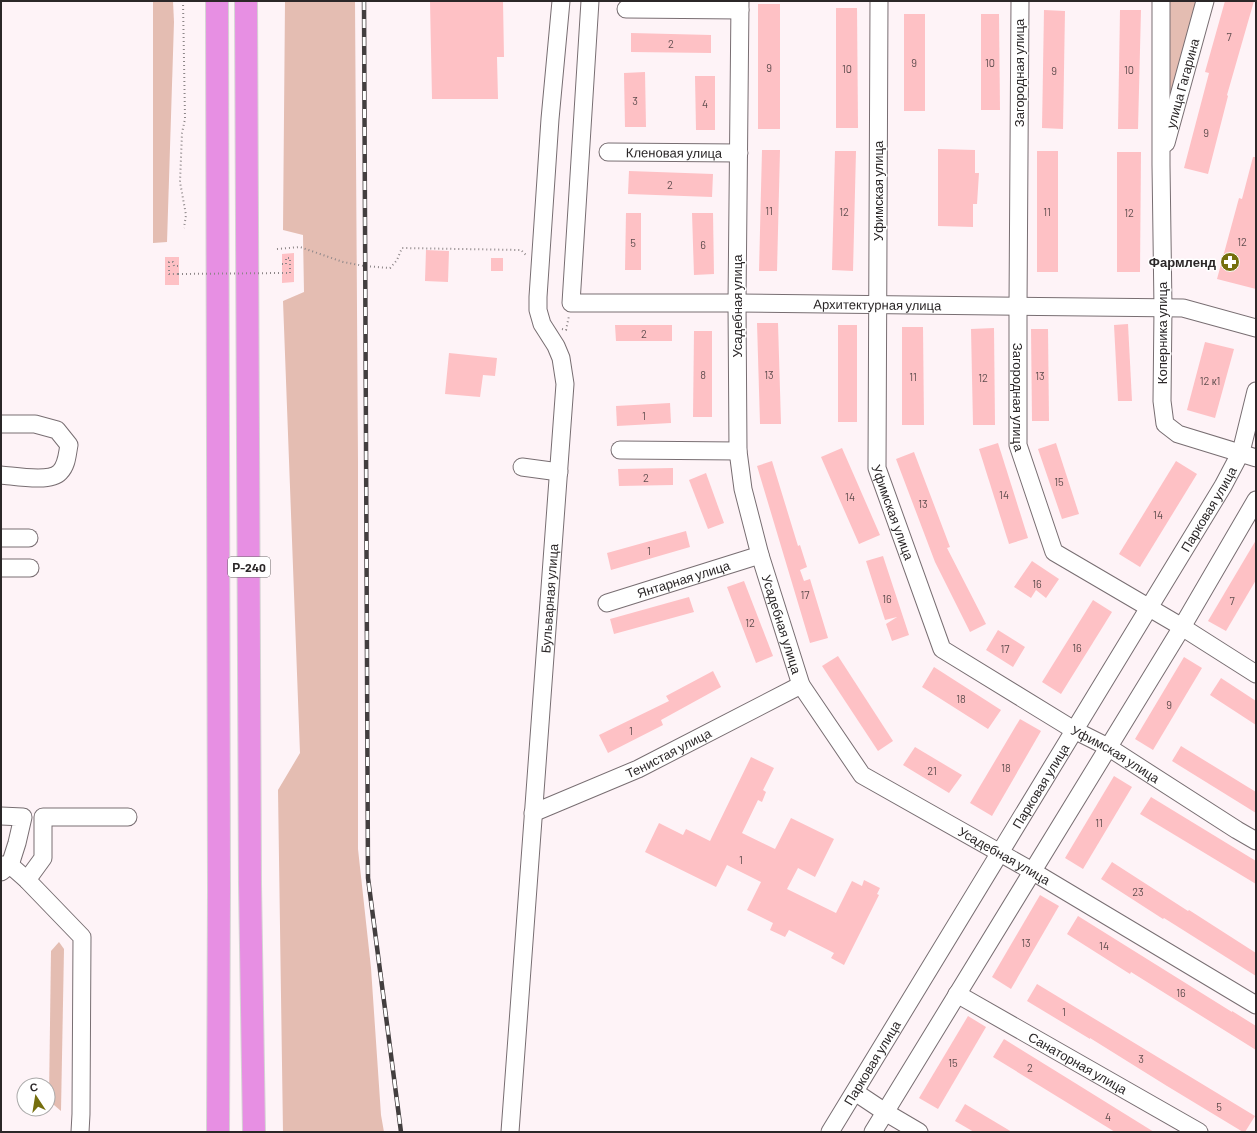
<svg xmlns="http://www.w3.org/2000/svg" width="1257" height="1133" font-family="Barlow,sans-serif">
  <style>
    .green { fill: #e4bdb2 }
    .building { fill: #fec1c5 }
    .lines { fill: none; stroke-linecap: round; stroke-linejoin: round }
    .minor-casing { stroke: #786e72; stroke-width: 19 }
    .highway-casing { stroke: #d5d4d4; stroke-width: 24 }
    .path { stroke: #8d8688; stroke-width: 2; stroke-dasharray: 1 3; stroke-linecap: butt }
    .minor { stroke: #fff; stroke-width: 17 }
    .highway { stroke: #e78fe3; stroke-width: 22 }
    .rail-casing { stroke: #433e3f; stroke-width: 4.5 }
    .rail { stroke: #fff; stroke-width: 3; stroke-dasharray: 9; stroke-linecap: butt }
    .path-bridge { stroke: #8d8688; stroke-width: 2; stroke-dasharray: 1 3; stroke-linecap: butt }
    .labels { text-anchor: middle; dominant-baseline: central; stroke-width: 3; stroke-linejoin: round; paint-order: stroke }
    .number-label { font-size: 11px; fill: #604e4f }
    .shield { fill: #fff; stroke: #6b6868; stroke-width: 1 }
    .shield-label { font-size: 12px; font-weight: bold; fill: #2b2728 }
    .street-label { font-size: 13px; fill: #2b2728; stroke: #fff }
    .poi-label { font-size: 13px; font-weight: bold; fill: #2b2728; stroke: #fff; text-anchor: end }
  </style>
  <rect width="100%" height="100%" fill="#fef3f7"/>
  <g class="green">
    <path d="M153,1H173L174,22L167,242L153,243Z"/>
    <path d="M285,1H355L358,463V849L371,968L381,1115L384,1132H283L278,790L300,753L283,301L304,292L303,235L283,230Z"/>
    <path d="M1165,1H1200L1170,110Z"/>
    <path d="M59,942L64,949L61,1111L54,1105L49,1097L51,951Z"/>
  </g>
  <g class="building">
    <path d="M430,1H503L504,57H497L498,99H432Z"/>
    <path d="M1225,1H1254L1227,95L1228,96L1208,174L1184,168L1209,73L1205,72Z"/>
    <rect x="758" y="4" width="22" height="125"/>
    <path d="M836,8H857L858,128H836Z"/>
    <path d="M1044,10L1065,11L1063,129L1042,128Z"/>
    <path d="M1120,10H1141L1138,129H1118Z"/>
    <rect x="904" y="14" width="21" height="97"/>
    <path d="M981,14H999L1000,110H981Z"/>
    <path d="M631,33L711,35V53L631,52Z"/>
    <path d="M645,72L646,127H625L624,73Z"/>
    <path d="M695,76H715V130H696Z"/>
    <path d="M938,149L975,150V173H979L977,204H973V227L938,226Z"/>
    <path d="M762,150H780L777,271H759Z"/>
    <path d="M835,151H856L853,271L832,270Z"/>
    <rect x="1037" y="151" width="21" height="121"/>
    <path d="M1117,152H1141L1140,272H1117Z"/>
    <path d="M1253,157H1256V289L1217,279L1239,198L1242,199Z"/>
    <path d="M629,171L713,174L712,197L628,194Z"/>
    <path d="M626,213H641V270H625Z"/>
    <path d="M692,213H713L714,274L694,275Z"/>
    <path d="M426,250L449,251L448,282L425,281Z"/>
    <path d="M294,253V282L282,283V254Z"/>
    <rect x="165" y="257" width="14" height="28"/>
    <rect x="491" y="258" width="12" height="13"/>
    <path d="M757,323H778L781,424H760Z"/>
    <path d="M1128,324L1132,401H1118L1114,325Z"/>
    <path d="M615,325H672V341H616Z"/>
    <rect x="838" y="325" width="19" height="97"/>
    <path d="M902,327H923L924,425H902Z"/>
    <path d="M994,328L995,425H973L971,329Z"/>
    <path d="M1031,329H1048L1049,421H1032Z"/>
    <path d="M694,331H712V417H693Z"/>
    <path d="M1205,342L1234,349L1215,418L1187,410Z"/>
    <path d="M449,353L497,358L495,376L483,375L480,397L445,394Z"/>
    <path d="M670,403L671,423L617,426L616,406Z"/>
    <path d="M998,443L1028,538L1009,544L979,449Z"/>
    <path d="M1056,443L1079,514L1062,519L1038,449Z"/>
    <path d="M842,448L880,535L859,544L821,457Z"/>
    <path d="M914,452L950,547L947,548L986,624L970,632L935,562L896,459Z"/>
    <path d="M772,461L798,546L800,545L807,567L800,570L804,581L810,579L828,638L810,643L757,466Z"/>
    <path d="M1176,461L1197,474L1140,567L1119,554Z"/>
    <path d="M673,468V485L619,486L618,469Z"/>
    <path d="M706,473L724,523L708,529L689,480Z"/>
    <path d="M686,531L690,547L611,570L607,553Z"/>
    <path d="M1256,540V580L1226,631L1208,621Z"/>
    <path d="M883,556L909,635L892,641L886,624L897,617L885,620L866,561Z"/>
    <path d="M1032,561L1059,579L1046,598L1036,590L1031,598L1014,587Z"/>
    <path d="M744,581L773,656L756,663L727,587Z"/>
    <path d="M689,597L694,612L614,634L610,619Z"/>
    <path d="M1093,600L1112,612L1061,694L1042,682Z"/>
    <path d="M998,630L1025,647L1013,667L986,650Z"/>
    <path d="M838,656L893,741L878,751L822,666Z"/>
    <path d="M1184,657L1202,668L1153,750L1135,739Z"/>
    <path d="M934,667L1001,710L988,729L922,687Z"/>
    <path d="M713,671L721,687L661,720L663,725L608,753L599,735L669,701L666,696Z"/>
    <path d="M1221,678L1256,701V725L1210,695Z"/>
    <path d="M1020,719L1041,731L992,816L970,803Z"/>
    <path d="M1181,746L1256,792V813L1172,761Z"/>
    <path d="M915,747L962,775L949,793L903,765Z"/>
    <path d="M751,757L774,768L763,790L766,792L762,802L758,800L742,833L775,849L791,818L834,839L815,877L798,868L787,889L836,913L852,881L862,886L864,880L880,888L877,894L879,895L844,965L831,958L834,953L789,930L785,937L770,930L773,923L747,910L761,882L727,865L716,887L645,852L659,823L683,835L686,829L710,841Z"/>
    <path d="M1114,776L1132,787L1083,869L1065,858Z"/>
    <path d="M1151,797L1256,861V884L1140,814Z"/>
    <path d="M1112,862L1188,911L1189,910L1256,953V976L1164,918L1163,919L1101,879Z"/>
    <path d="M1040,895L1059,906L1011,989L992,977Z"/>
    <path d="M1078,916L1232,1012V1011L1256,1026V1050L1131,972L1130,974L1067,934Z"/>
    <path d="M1037,984L1255,1116L1245,1132H1243L1167,1086L1090,1038V1039L1027,1001Z"/>
    <path d="M968,1016L986,1027L938,1109L919,1098Z"/>
    <path d="M1004,1039L1067,1078L1154,1132H1115L993,1057Z"/>
    <path d="M965,1104L1012,1132H974L955,1121Z"/>
  </g>
  <g class="lines">
    <g class="minor-casing">
      <g id="minor">
        <path id="s1" d="M590,1L571,303H737L1183,308L1256,328"/>
        <path id="s2" d="M740,1L737,303L738,451L743,489L760,555L801,685L862,775L1032,871L1256,1005"/>
        <path id="s3" d="M879,1L877,468L942,649L1074,730L1108,747L1237,830L1256,841"/>
        <path id="s4" d="M1020,1L1018,306V445L1054,552L1182,627L1256,674"/>
        <path d="M1161,1V165L1163,308L1162,401L1165,424L1178,434L1256,458"/>
        <path d="M626,9L740,10"/>
        <path id="s5" d="M1166,143L1205,1"/>
        <path id="s6" d="M608,152L739,153"/>
        <path d="M1,424H35L57,430L69,445C67,455 67,465 60,472C50,483 15,476 1,475"/>
        <path d="M620,450L738,451"/>
        <path d="M522,467L559,472"/>
        <path d="M1,538H29"/>
        <path d="M1,568H30"/>
        <path id="s7" d="M607,603L760,555"/>
        <path id="s8" d="M533,813L638,769L801,685"/>
        <path d="M1,816L23,817L17,843L10,865L1,872"/>
        <path d="M1,865H10L27,880L82,937L81,1114L80,1132"/>
        <path d="M27,880L43,858V817H128"/>
        <path id="s9" d="M957,994L1199,1132"/>
        <path d="M855,1092L885,1112L919,1132"/>
        <path id="s10" d="M510,1132L565,384L561,358L556,346L542,324L538,310V297L550,119L561,1"/>
        <path id="s11" d="M830,1132L1223,486L1241,452L1256,391"/>
        <path d="M873,1132L1182,627L1256,500"/>
      </g>
    </g>
    <g class="highway-casing">
      <g id="highway">
        <path d="M217,1L219,889L218,1132"/>
        <path d="M246,1L250,884L254,1132"/>
      </g>
    </g>
    <g class="path">
      <path d="M183,1L185,119L182,133L180,182L186,215L184,228"/>
      <path d="M277,249L300,247L343,262L364,266L390,268L397,260L402,248L521,250L526,255"/>
      <path d="M282,264H286V258H290V273H282"/>
      <path d="M178,266H174L173,262H169V274H178"/>
      <path d="M562,329L566,330L569,316"/>
    </g>
    <use href="#minor" class="minor"/>
    <use href="#highway" class="highway"/>
    <g class="rail-casing">
      <path id="rail" d="M364,1L368,878L401,1132"/>
    </g>
    <use href="#rail" class="rail"/>
    <path class="path-bridge" d="M178,274L282,273"/>
  </g>
  <defs>
    <g id="pharmacy-disc" transform="scale(1)"><circle r="9.5" fill="#756e0d" stroke="#fff"/><path d="M-2-6h4v4h4v4h-4v4h-4v-4h-4v-4h4Z" fill="#fff"/></g>
  </defs>
  <g fill-rule="evenodd">
    <use href="#pharmacy-disc" x="1230" y="262"/>
  </g>
  <g class="labels">
    <g class="number-label">
      <text x="1229" y="36">7</text>
      <text x="671" y="43">2</text>
      <text x="914" y="62">9</text>
      <text x="990" y="62">10</text>
      <text x="769" y="67">9</text>
      <text x="847" y="68">10</text>
      <text x="1129" y="69">10</text>
      <text x="1054" y="70">9</text>
      <text x="635" y="100">3</text>
      <text x="705" y="103">4</text>
      <text x="1206" y="132">9</text>
      <text x="670" y="184">2</text>
      <text x="769" y="210">11</text>
      <text x="844" y="211">12</text>
      <text x="1047" y="211">11</text>
      <text x="1129" y="212">12</text>
      <text x="1242" y="241">12</text>
      <text x="633" y="242">5</text>
      <text x="703" y="244">6</text>
      <text x="644" y="333">2</text>
      <text x="703" y="374">8</text>
      <text x="769" y="374">13</text>
      <text x="1040" y="375">13</text>
      <text x="913" y="376">11</text>
      <text x="983" y="377">12</text>
      <text x="1210" y="380">12 к1</text>
      <text x="644" y="415">1</text>
      <text x="646" y="477">2</text>
      <text x="1059" y="481">15</text>
      <text x="1004" y="494">14</text>
      <text x="850" y="496">14</text>
      <text x="923" y="503">13</text>
      <text x="1158" y="514">14</text>
      <text x="649" y="550">1</text>
      <text x="1037" y="583">16</text>
      <text x="805" y="594">17</text>
      <text x="887" y="598">16</text>
      <text x="1232" y="600">7</text>
      <text x="750" y="622">12</text>
      <text x="1077" y="647">16</text>
      <text x="1005" y="648">17</text>
      <text x="961" y="698">18</text>
      <text x="1169" y="704">9</text>
      <text x="631" y="730">1</text>
      <text x="1006" y="767">18</text>
      <text x="932" y="770">21</text>
      <text x="1099" y="822">11</text>
      <text x="741" y="859">1</text>
      <text x="1138" y="891">23</text>
      <text x="1026" y="942">13</text>
      <text x="1104" y="945">14</text>
      <text x="1181" y="992">16</text>
      <text x="1064" y="1011">1</text>
      <text x="1141" y="1058">3</text>
      <text x="953" y="1062">15</text>
      <text x="1030" y="1067">2</text>
      <text x="1219" y="1106">5</text>
      <text x="1108" y="1116">4</text>
    </g>
    <rect class="shield" x="228" y="557" width="42" height="20" rx="3"/>
    <g class="shield-label">
      <text x="249" y="567">Р-240</text>
    </g>
    <g class="street-label">
      <text transform="translate(1019 73) rotate(-90)">Загородная улица</text>
      <text stroke="none"><textPath href="#s5" startOffset="62">улица Гагарина</textPath></text>
      <text stroke="none"><textPath href="#s6" startOffset="66">Кленовая улица</textPath></text>
      <text transform="translate(878 191) rotate(-90)">Уфимская улица</text>
      <text stroke="none"><textPath href="#s1" startOffset="609">Архитектурная улица</textPath></text>
      <text transform="translate(737 306) rotate(-90)">Усадебная улица</text>
      <text transform="translate(1162 333) rotate(-90)">Коперника улица</text>
      <text stroke="none"><textPath href="#s4" startOffset="396">Загородная улица</textPath></text>
      <text stroke="none"><textPath href="#s11" startOffset="729">Парковая улица</textPath></text>
      <text stroke="none"><textPath href="#s3" startOffset="514">Уфимская улица</textPath></text>
      <text stroke="none"><textPath href="#s7" startOffset="80">Янтарная улица</textPath></text>
      <text stroke="none"><textPath href="#s10" startOffset="535">Бульварная улица</textPath></text>
      <text stroke="none"><textPath href="#s2" startOffset="629">Усадебная улица</textPath></text>
      <text stroke="none"><textPath href="#s8" startOffset="148">Тенистая улица</textPath></text>
      <text stroke="none"><textPath href="#s3" startOffset="862">Уфимская улица</textPath></text>
      <text stroke="none"><textPath href="#s11" startOffset="405">Парковая улица</textPath></text>
      <text stroke="none"><textPath href="#s2" startOffset="965">Усадебная улица</textPath></text>
      <text stroke="none"><textPath href="#s11" startOffset="81">Парковая улица</textPath></text>
      <text stroke="none"><textPath href="#s9" startOffset="139">Санаторная улица</textPath></text>
    </g>
    <g class="poi-label">
      <text x="1216" y="262">Фармленд</text>
    </g>
  </g>
  <rect width="1257" height="1133" fill="none" stroke="#2b2728" stroke-width="4"/>
  <g transform="translate(36 1097) rotate(348)"><circle r="19" fill="#ffffff" stroke="#aaa9a9"/>
  <path d="M0-3L7 15L0 10L-7 15Z" fill="#756e0d"/>
  <text y="-6" font-size="11" font-weight="bold" text-anchor="middle" fill="#2b2728">С</text>
  </g>
</svg>
